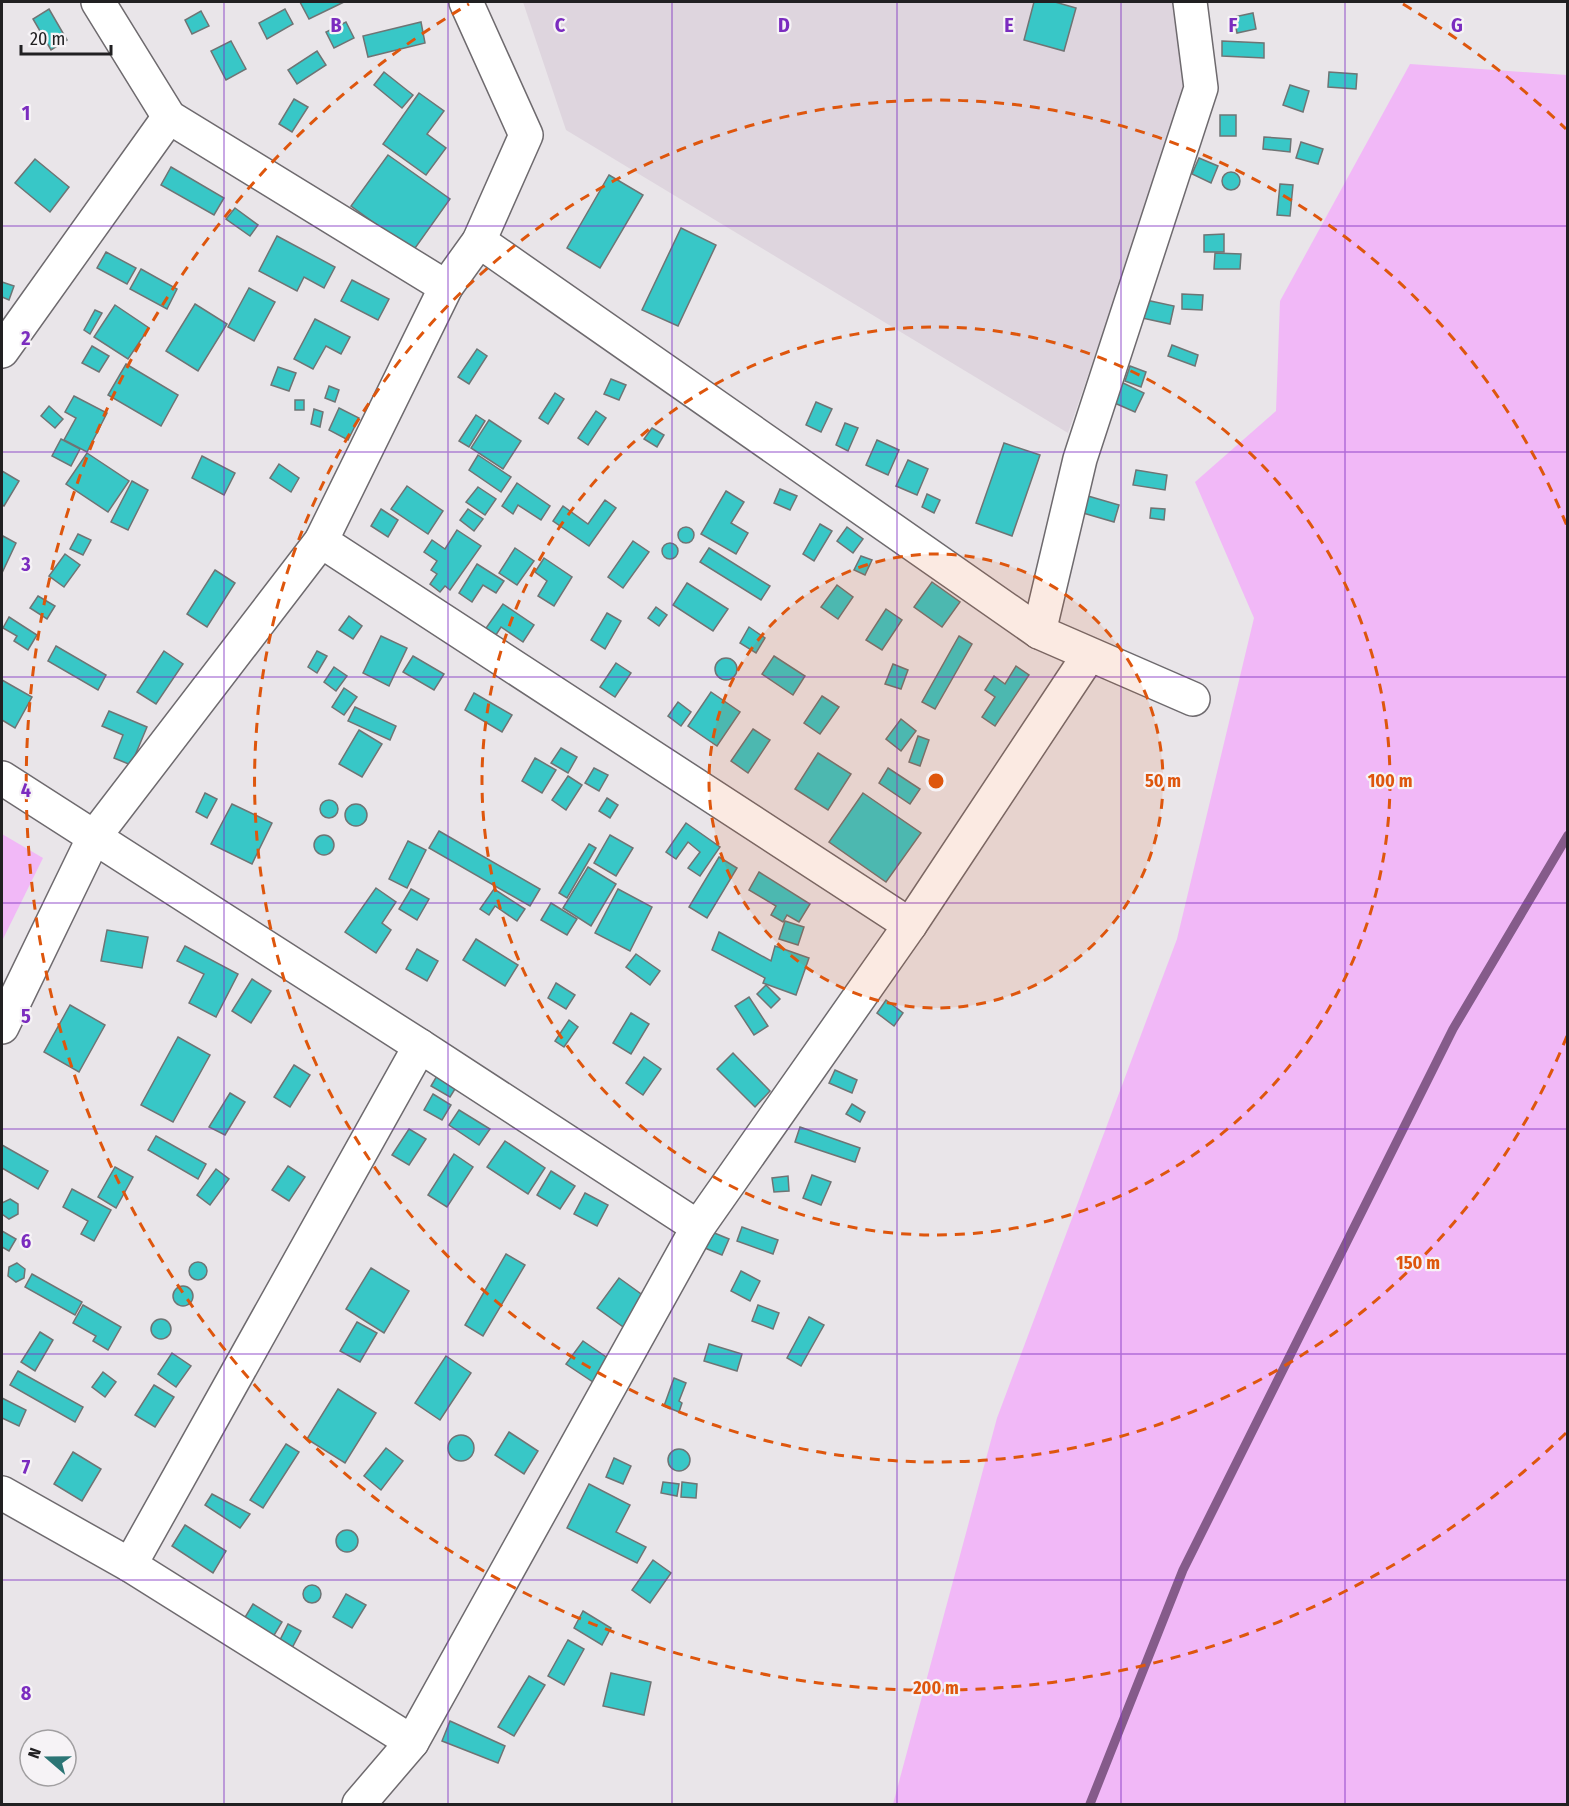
<svg xmlns="http://www.w3.org/2000/svg" width="1569" height="1806" font-family="'Fira Sans Condensed',sans-serif">
  <style>
    .built { fill: #ded5de }
    .green { fill: #f1b8f7 }
    .lines { fill: none; stroke-linecap: round; stroke-linejoin: round }
    .stream { stroke: #855b8a; stroke-width: 9 }
    .building { fill: #38c7c7; stroke: #6f7474; stroke-width: 1.5 }
    .minor-casing { stroke: #6e6a6e; stroke-width: 36 }
    .minor { stroke: #fff; stroke-width: 33 }
    .grid { fill: none; stroke: #7b2cbf; stroke-width: 1.5; stroke-opacity: 0.55 }
    .ring { fill: none; stroke: #de560d; stroke-width: 3; stroke-dasharray: 10 8 }
    .grid-label { font-size: 20px; text-anchor: middle; font-weight: bold; fill: #7b2cbf; stroke: #f6f3f6; stroke-width: 4.5; stroke-linejoin: round; paint-order: stroke }
    .centre { fill: #de560d; stroke: #f6f3f6; stroke-width: 3 }
    .ring-label { font-size: 18px; text-anchor: middle; font-weight: bold; fill: #de560d; stroke: #f6f3f6; stroke-width: 4.5; stroke-linejoin: round; paint-order: stroke }
  </style>
  <rect width="100%" height="100%" fill="#e9e5e9"/>
  <path class="built" d="M523,2H1181L1187,90L1068,433L566,130Z"/>
  <g class="green">
    <path d="M1410,64L1567,75V1804H893L997,1418L1177,939L1254,618L1195,482L1276,411L1280,301Z"/>
    <path d="M2,834L43,858L2,941Z"/>
  </g>
  <g class="lines">
    <path class="stream" d="M1090,1804L1183,1570L1453,1029L1568,835"/>
  </g>
  <g class="building">
    <path d="M300,2H344L309,19Z"/>
    <path d="M1034,2H1055L1076,8L1064,51L1024,40Z"/>
    <path d="M49,9L67,40L51,50L33,19Z"/>
    <path d="M285,9L293,24L267,39L259,23Z"/>
    <path d="M201,11L209,26L192,34L185,20Z"/>
    <path d="M1253,13L1256,29L1237,33L1234,17Z"/>
    <path d="M346,22L354,38L334,48L326,32Z"/>
    <path d="M421,22L425,43L368,57L363,36Z"/>
    <path d="M231,41L246,69L226,80L211,51Z"/>
    <path d="M1222,41L1264,43V58L1222,56Z"/>
    <path d="M317,51L326,65L297,84L288,70Z"/>
    <path d="M384,72L413,95L402,108L374,85Z"/>
    <path d="M1329,72L1357,74L1356,89L1328,87Z"/>
    <path d="M1290,85L1309,91L1303,112L1283,105Z"/>
    <path d="M419,93L444,111L427,134L446,148L426,175L383,144Z"/>
    <path d="M294,99L308,107L292,132L279,124Z"/>
    <rect x="1220" y="115" width="16" height="21"/>
    <path d="M1264,137L1291,139L1290,152L1263,149Z"/>
    <path d="M1301,142L1323,149L1318,164L1296,158Z"/>
    <path d="M388,155L450,199L413,251L351,206Z"/>
    <path d="M1199,158L1218,166L1211,183L1192,174Z"/>
    <path d="M35,159L69,187L50,212L15,183Z"/>
    <path d="M171,167L224,198L214,215L161,185Z"/>
    <circle cx="1231" cy="181" r="9"/>
    <path d="M609,175L643,195L600,268L567,248Z"/>
    <path d="M1280,184L1293,185L1290,216L1277,215Z"/>
    <path d="M235,208L258,225L250,236L226,219Z"/>
    <path d="M681,228L716,245L678,326L642,310Z"/>
    <path d="M1224,234V252H1204V235Z"/>
    <path d="M277,236L335,267L324,288L304,277L297,291L259,271Z"/>
    <path d="M106,252L136,268L127,284L97,268Z"/>
    <path d="M1215,253L1241,254L1240,269H1214Z"/>
    <path d="M141,269L177,289L167,309L130,289Z"/>
    <path d="M352,280L389,299L378,320L341,301Z"/>
    <path d="M2,282L14,286L9,300L2,297Z"/>
    <path d="M249,288L275,302L254,341L228,327Z"/>
    <path d="M1182,294L1203,295L1202,310L1182,309Z"/>
    <path d="M1146,300L1174,306L1170,324L1142,318Z"/>
    <path d="M195,304L227,324L198,371L166,351Z"/>
    <path d="M115,305L149,328L128,359L94,337Z"/>
    <path d="M95,310L102,313L90,334L84,330Z"/>
    <path d="M315,319L350,337L341,354L326,346L313,369L294,359Z"/>
    <path d="M1172,345L1198,355L1195,366L1168,356Z"/>
    <path d="M92,346L109,356L99,372L82,363Z"/>
    <path d="M477,349L487,356L469,384L458,377Z"/>
    <path d="M126,364L178,395L161,426L108,395Z"/>
    <path d="M1130,366L1146,372L1141,387L1125,381Z"/>
    <path d="M278,367L296,373L289,391L271,385Z"/>
    <path d="M611,379L626,385L619,400L604,394Z"/>
    <path d="M1119,381L1144,393L1135,412L1110,401Z"/>
    <path d="M329,386L339,390L335,402L325,398Z"/>
    <path d="M555,393L564,399L548,424L539,418Z"/>
    <path d="M74,396L107,413L87,452L64,440L76,418L65,412Z"/>
    <rect x="295" y="400" width="9" height="10"/>
    <path d="M816,402L832,409L821,432L806,425Z"/>
    <path d="M49,406L63,419L55,428L41,416Z"/>
    <path d="M339,408L359,418L348,440L329,430Z"/>
    <path d="M314,409L323,412L320,427L311,424Z"/>
    <path d="M596,411L606,418L588,445L578,438Z"/>
    <path d="M476,415L485,421L469,447L459,441Z"/>
    <path d="M489,420L521,441L503,469L471,448Z"/>
    <path d="M845,423L858,428L848,451L836,445Z"/>
    <path d="M652,428L664,435L657,447L644,439Z"/>
    <path d="M61,439L80,449L71,466L52,456Z"/>
    <path d="M877,440L899,450L888,475L866,465Z"/>
    <path d="M1004,443L1040,455L1012,536L976,523Z"/>
    <path d="M87,453L129,481L108,512L66,484Z"/>
    <path d="M478,455L511,477L501,492L469,470Z"/>
    <path d="M202,456L235,473L224,495L192,478Z"/>
    <path d="M908,460L928,469L917,495L896,486Z"/>
    <path d="M279,464L299,478L291,492L270,478Z"/>
    <path d="M1136,470L1167,475L1165,490L1133,485Z"/>
    <path d="M2,471L19,481L4,506L2,505Z"/>
    <path d="M132,481L148,490L128,530L111,522Z"/>
    <path d="M517,483L550,506L541,520L518,505L513,514L502,506Z"/>
    <path d="M407,486L443,511L428,534L391,509Z"/>
    <path d="M478,487L496,499L485,515L466,502Z"/>
    <path d="M780,489L797,496L790,510L774,503Z"/>
    <path d="M726,491L744,502L731,523L748,533L736,554L701,534Z"/>
    <path d="M927,494L940,500L934,513L922,507Z"/>
    <path d="M1088,496L1119,505L1114,522L1083,513Z"/>
    <path d="M605,500L616,508L589,546L553,521L563,506L588,524Z"/>
    <path d="M1151,508L1165,509L1164,520L1150,518Z"/>
    <path d="M381,509L398,520L388,537L371,526Z"/>
    <path d="M468,509L483,519L474,531L460,520Z"/>
    <path d="M820,524L832,531L814,561L803,554Z"/>
    <path d="M847,527L863,539L853,553L837,541Z"/>
    <circle cx="686" cy="535" r="8"/>
    <path d="M457,530L481,546L450,590L445,586L440,592L430,584L437,574L431,570L437,561L424,552L432,540L445,549Z"/>
    <path d="M78,534L91,540L83,555L70,549Z"/>
    <path d="M3,536L16,543L2,573V539Z"/>
    <path d="M633,541L649,552L623,588L608,577Z"/>
    <circle cx="670" cy="551" r="8"/>
    <path d="M515,548L534,561L517,585L499,573Z"/>
    <path d="M709,548L770,586L761,600L700,562Z"/>
    <path d="M65,554L80,565L64,587L49,576Z"/>
    <path d="M861,556L872,560L865,575L854,570Z"/>
    <path d="M544,558L572,577L554,606L538,596L547,581L535,572Z"/>
    <path d="M477,564L504,581L496,593L483,585L472,602L459,593Z"/>
    <path d="M215,570L235,583L207,627L187,614Z"/>
    <path d="M932,582L960,602L942,627L914,607Z"/>
    <path d="M687,583L728,609L713,631L673,605Z"/>
    <path d="M837,585L853,597L838,619L821,607Z"/>
    <path d="M38,596L55,606L47,619L30,608Z"/>
    <path d="M503,604L534,625L523,642L501,627L494,638L484,631Z"/>
    <path d="M656,607L667,615L659,626L648,618Z"/>
    <path d="M886,609L902,620L882,650L866,640Z"/>
    <path d="M607,613L621,621L605,649L591,640Z"/>
    <path d="M349,616L362,626L353,639L339,630Z"/>
    <path d="M9,617L37,635L28,650L14,641L17,636L3,628Z"/>
    <path d="M749,627L765,638L756,653L740,643Z"/>
    <path d="M381,636L407,648L389,686L363,673Z"/>
    <path d="M959,636L972,644L935,709L922,702Z"/>
    <path d="M56,646L106,675L98,690L48,661Z"/>
    <path d="M164,651L183,664L156,704L137,692Z"/>
    <path d="M317,651L327,656L317,673L308,667Z"/>
    <path d="M413,656L444,674L434,690L403,672Z"/>
    <path d="M774,656L805,676L793,695L762,674Z"/>
    <circle cx="726" cy="669" r="11"/>
    <path d="M616,663L631,673L615,697L600,687Z"/>
    <path d="M893,664L908,670L901,689L885,684Z"/>
    <path d="M1016,666L1029,675L995,726L982,717L995,697L985,690L994,676L1005,684Z"/>
    <path d="M334,667L347,676L336,691L324,682Z"/>
    <path d="M2,680L32,697L15,728L2,720Z"/>
    <path d="M344,688L357,697L344,715L332,707Z"/>
    <path d="M711,692L740,712L717,746L688,726Z"/>
    <path d="M474,693L512,715L502,732L465,710Z"/>
    <path d="M822,696L839,707L820,734L804,723Z"/>
    <path d="M678,702L691,712L681,726L668,716Z"/>
    <path d="M355,707L396,726L390,740L348,721Z"/>
    <path d="M109,711L147,727L131,765L114,758L123,735L102,726Z"/>
    <path d="M901,719L916,731L901,751L886,739Z"/>
    <path d="M753,729L770,740L748,773L731,761Z"/>
    <path d="M359,730L382,744L362,777L339,764Z"/>
    <path d="M918,736L929,740L920,766L909,762Z"/>
    <path d="M561,748L577,757L568,773L551,763Z"/>
    <path d="M818,753L851,774L828,810L795,789Z"/>
    <path d="M535,758L556,770L542,793L522,781Z"/>
    <path d="M594,768L608,775L599,791L585,783Z"/>
    <path d="M888,768L920,789L910,804L879,783Z"/>
    <path d="M568,776L582,785L566,810L552,800Z"/>
    <path d="M205,793L217,799L207,818L196,812Z"/>
    <path d="M863,793L921,833L886,882L829,842Z"/>
    <path d="M607,798L618,805L610,818L599,811Z"/>
    <circle cx="329" cy="809" r="9"/>
    <path d="M232,804L272,823L252,864L211,844Z"/>
    <circle cx="356" cy="815" r="11"/>
    <path d="M686,823L720,847L700,876L688,868L700,852L688,842L676,859L666,852Z"/>
    <path d="M439,831L540,889L530,906L429,848Z"/>
    <circle cx="324" cy="845" r="10"/>
    <path d="M610,835L633,848L616,876L594,863Z"/>
    <path d="M408,841L426,850L407,888L389,879Z"/>
    <path d="M589,844L596,848L567,898L559,893Z"/>
    <path d="M719,857L737,868L707,918L689,907Z"/>
    <path d="M588,867L616,884L591,926L563,908Z"/>
    <path d="M759,872L810,904L799,922L787,915L783,922L771,915L776,906L749,890Z"/>
    <path d="M376,888L396,902L382,923L391,930L376,953L345,932Z"/>
    <path d="M411,889L429,899L417,920L399,909Z"/>
    <path d="M494,889L525,909L517,921L495,906L489,915L480,909Z"/>
    <path d="M618,889L652,907L630,951L595,933Z"/>
    <path d="M551,903L577,919L567,935L541,920Z"/>
    <path d="M785,921L804,927L798,945L779,939Z"/>
    <path d="M107,930L148,937L142,968L101,961Z"/>
    <path d="M719,932L771,961L775,946L809,958L796,995L763,983L765,978L712,950Z"/>
    <path d="M476,939L518,965L505,986L463,960Z"/>
    <path d="M185,946L238,974L216,1017L189,1003L204,974L177,961Z"/>
    <path d="M417,949L438,961L427,981L406,969Z"/>
    <path d="M636,954L660,971L650,985L626,967Z"/>
    <path d="M252,979L271,991L251,1023L232,1011Z"/>
    <path d="M556,983L575,995L566,1009L548,998Z"/>
    <path d="M766,985L780,999L771,1008L757,994Z"/>
    <path d="M749,997L768,1026L754,1035L735,1006Z"/>
    <path d="M886,1000L903,1013L894,1026L877,1013Z"/>
    <path d="M70,1005L105,1025L79,1072L44,1052Z"/>
    <path d="M631,1013L649,1024L631,1054L613,1043Z"/>
    <path d="M569,1020L578,1027L564,1047L555,1041Z"/>
    <path d="M178,1037L210,1055L173,1122L141,1105Z"/>
    <path d="M733,1053L770,1091L755,1107L717,1069Z"/>
    <path d="M644,1057L661,1069L643,1095L626,1083Z"/>
    <path d="M294,1065L310,1075L290,1107L274,1097Z"/>
    <path d="M441,1069L460,1081L450,1097L431,1086Z"/>
    <path d="M835,1070L857,1080L852,1093L829,1083Z"/>
    <path d="M230,1093L245,1102L225,1135L209,1127Z"/>
    <path d="M433,1094L451,1105L442,1120L424,1110Z"/>
    <path d="M852,1104L865,1112L860,1122L846,1114Z"/>
    <path d="M459,1110L490,1129L479,1145L449,1125Z"/>
    <path d="M800,1127L860,1148L855,1162L795,1142Z"/>
    <path d="M409,1129L426,1139L409,1165L392,1155Z"/>
    <path d="M156,1136L206,1164L198,1179L148,1150Z"/>
    <path d="M505,1141L545,1168L528,1194L487,1167Z"/>
    <path d="M2,1145L48,1171L38,1189L2,1168Z"/>
    <path d="M454,1154L473,1167L447,1207L428,1195Z"/>
    <path d="M288,1166L305,1177L289,1201L272,1190Z"/>
    <path d="M115,1167L133,1177L116,1208L98,1197Z"/>
    <path d="M216,1169L229,1179L210,1205L197,1195Z"/>
    <path d="M551,1171L575,1186L560,1209L537,1195Z"/>
    <path d="M812,1175L831,1182L821,1205L803,1198Z"/>
    <path d="M788,1176L789,1191L774,1192L772,1178Z"/>
    <path d="M72,1189L111,1210L94,1241L81,1234L88,1221L63,1207Z"/>
    <path d="M585,1193L608,1205L597,1226L574,1214Z"/>
    <path d="M10,1199L18,1204V1214L9,1219L2,1214V1203Z"/>
    <path d="M742,1227L778,1240L773,1254L737,1241Z"/>
    <path d="M707,1230L729,1239L722,1255L700,1246Z"/>
    <path d="M2,1231L16,1239L9,1251L2,1247Z"/>
    <path d="M506,1254L525,1265L483,1336L465,1325Z"/>
    <circle cx="198" cy="1271" r="9"/>
    <path d="M17,1263L25,1269L24,1278L16,1282L8,1276L9,1267Z"/>
    <path d="M371,1268L409,1291L384,1333L346,1309Z"/>
    <path d="M741,1271L760,1281L750,1301L731,1291Z"/>
    <path d="M32,1274L82,1302L75,1315L25,1287Z"/>
    <path d="M619,1278L648,1299L626,1329L597,1308Z"/>
    <circle cx="183" cy="1296" r="10"/>
    <path d="M83,1305L121,1327L108,1350L93,1341L96,1336L73,1323Z"/>
    <path d="M758,1305L779,1313L773,1329L752,1321Z"/>
    <path d="M809,1317L824,1325L801,1366L787,1358Z"/>
    <circle cx="161" cy="1329" r="10"/>
    <path d="M357,1322L377,1333L360,1362L340,1351Z"/>
    <path d="M40,1332L53,1340L35,1371L21,1362Z"/>
    <path d="M583,1341L609,1359L593,1382L566,1364Z"/>
    <path d="M709,1344L742,1354L737,1371L704,1361Z"/>
    <path d="M172,1353L191,1366L176,1387L158,1374Z"/>
    <path d="M446,1356L471,1373L440,1420L415,1403Z"/>
    <path d="M18,1371L83,1407L75,1422L10,1385Z"/>
    <path d="M103,1372L116,1382L105,1397L92,1387Z"/>
    <path d="M674,1378L686,1383L679,1401L682,1403L679,1412L664,1406Z"/>
    <path d="M154,1385L174,1397L155,1427L135,1415Z"/>
    <path d="M338,1389L376,1413L345,1463L307,1439Z"/>
    <path d="M2,1398L26,1410L19,1426L2,1418Z"/>
    <path d="M509,1432L538,1451L524,1474L495,1455Z"/>
    <circle cx="461" cy="1448" r="13"/>
    <path d="M286,1444L299,1452L263,1508L250,1500Z"/>
    <path d="M386,1448L403,1461L381,1490L364,1476Z"/>
    <circle cx="679" cy="1460" r="11"/>
    <path d="M73,1452L101,1469L82,1501L54,1484Z"/>
    <path d="M614,1458L631,1466L623,1484L606,1477Z"/>
    <path d="M663,1482L679,1484L677,1496L661,1493Z"/>
    <path d="M682,1482L697,1484L696,1498L681,1497Z"/>
    <path d="M589,1484L630,1505L616,1532L646,1547L637,1563L567,1528Z"/>
    <path d="M212,1494L250,1514L240,1528L205,1505Z"/>
    <path d="M185,1525L226,1551L213,1573L172,1546Z"/>
    <circle cx="347" cy="1541" r="11"/>
    <path d="M653,1560L671,1573L650,1603L632,1590Z"/>
    <circle cx="312" cy="1594" r="9"/>
    <path d="M346,1594L366,1605L352,1628L333,1617Z"/>
    <path d="M253,1604L282,1622L273,1637L244,1619Z"/>
    <path d="M583,1611L611,1628L602,1645L574,1628Z"/>
    <path d="M288,1624L301,1631L292,1648L279,1642Z"/>
    <path d="M568,1640L584,1649L564,1685L548,1676Z"/>
    <path d="M611,1673L651,1682L644,1715L603,1706Z"/>
    <path d="M529,1676L545,1685L514,1736L498,1727Z"/>
    <path d="M450,1721L505,1746L498,1763L442,1741Z"/>
  </g>
  <g class="lines">
    <g class="minor-casing">
      <g id="minor">
        <path d="M98,2L169,117L446,287"/>
        <path d="M479,241L1039,632L1193,699"/>
        <path d="M2,351L169,117"/>
        <path d="M321,541L910,925"/>
        <path d="M1039,632L1080,459L1201,88L1190,2"/>
        <path d="M2,778L420,1046L698,1227"/>
        <path d="M2,1027L94,837L321,541L446,287L479,241L526,135L466,2"/>
        <path d="M2,1493L130,1565L412,1742"/>
        <path d="M130,1565L420,1046"/>
        <path d="M359,1804L412,1742L698,1227L910,925L1089,655"/>
      </g>
    </g>
    <use href="#minor" class="minor"/>
  </g>
  <path class="grid" d="M224,2V1804M448,2V1804M672,2V1804M897,2V1804M1121,2V1804M1345,2V1804M2,226H1568M2,452H1568M2,677H1568M2,903H1568M2,1129H1568M2,1354H1568M2,1580H1568"/>
  <circle cx="936" cy="781" r="227" fill="#de560d" fill-opacity=".12"/>
  <g class="ring">
    <circle cx="936" cy="781" r="227"/>
    <circle cx="936" cy="781" r="454"/>
    <path d="M1567 1036A681 681 0 1 1 1567 526"/>
    <path d="M1566 1433A907 907 0 1 1 469 4M1403 4A907 907 0 0 1 1566 129"/>
  </g>
  <g class="grid-label">
    <text x="336" y="32">B</text>
    <text x="560" y="32">C</text>
    <text x="784" y="32">D</text>
    <text x="1009" y="32">E</text>
    <text x="1233" y="32">F</text>
    <text x="1457" y="32">G</text>
    <text x="26" y="120">1</text>
    <text x="26" y="345">2</text>
    <text x="26" y="571">3</text>
    <text x="26" y="797">4</text>
    <text x="26" y="1023">5</text>
    <text x="26" y="1248">6</text>
    <text x="26" y="1474">7</text>
    <text x="26" y="1700">8</text>
  </g>
  <circle cx="936" cy="781" r="9" class="centre"/>
  <g class="ring-label">
    <text x="1163" y="787">50 m</text>
    <text x="1390" y="787">100 m</text>
    <text x="1418" y="1269">150 m</text>
    <text x="936" y="1694">200 m</text>
  </g>
  <rect width="1569" height="1806" fill="none" stroke="#212022" stroke-width="6"/>
  <g transform="translate(48 1758) rotate(290)"><circle r="28" fill="#f6f3f6" stroke="#a19fa1" stroke-width="1.5"/>
  <path d="M0-4.5L10 22L0 15L-10 22Z" fill="#2b7575"/>
  <text y="-9" font-size="16" font-weight="bold" text-anchor="middle" fill="#212022">N</text>
  </g>
  <path d="M21 45v9h90v-9" fill="none" stroke="#212022" stroke-width="3"/>
  <text x="30" y="45" font-size="18" fill="#212022" stroke="#f6f3f6" stroke-width="4.5" paint-order="stroke">20 m</text>
</svg>
